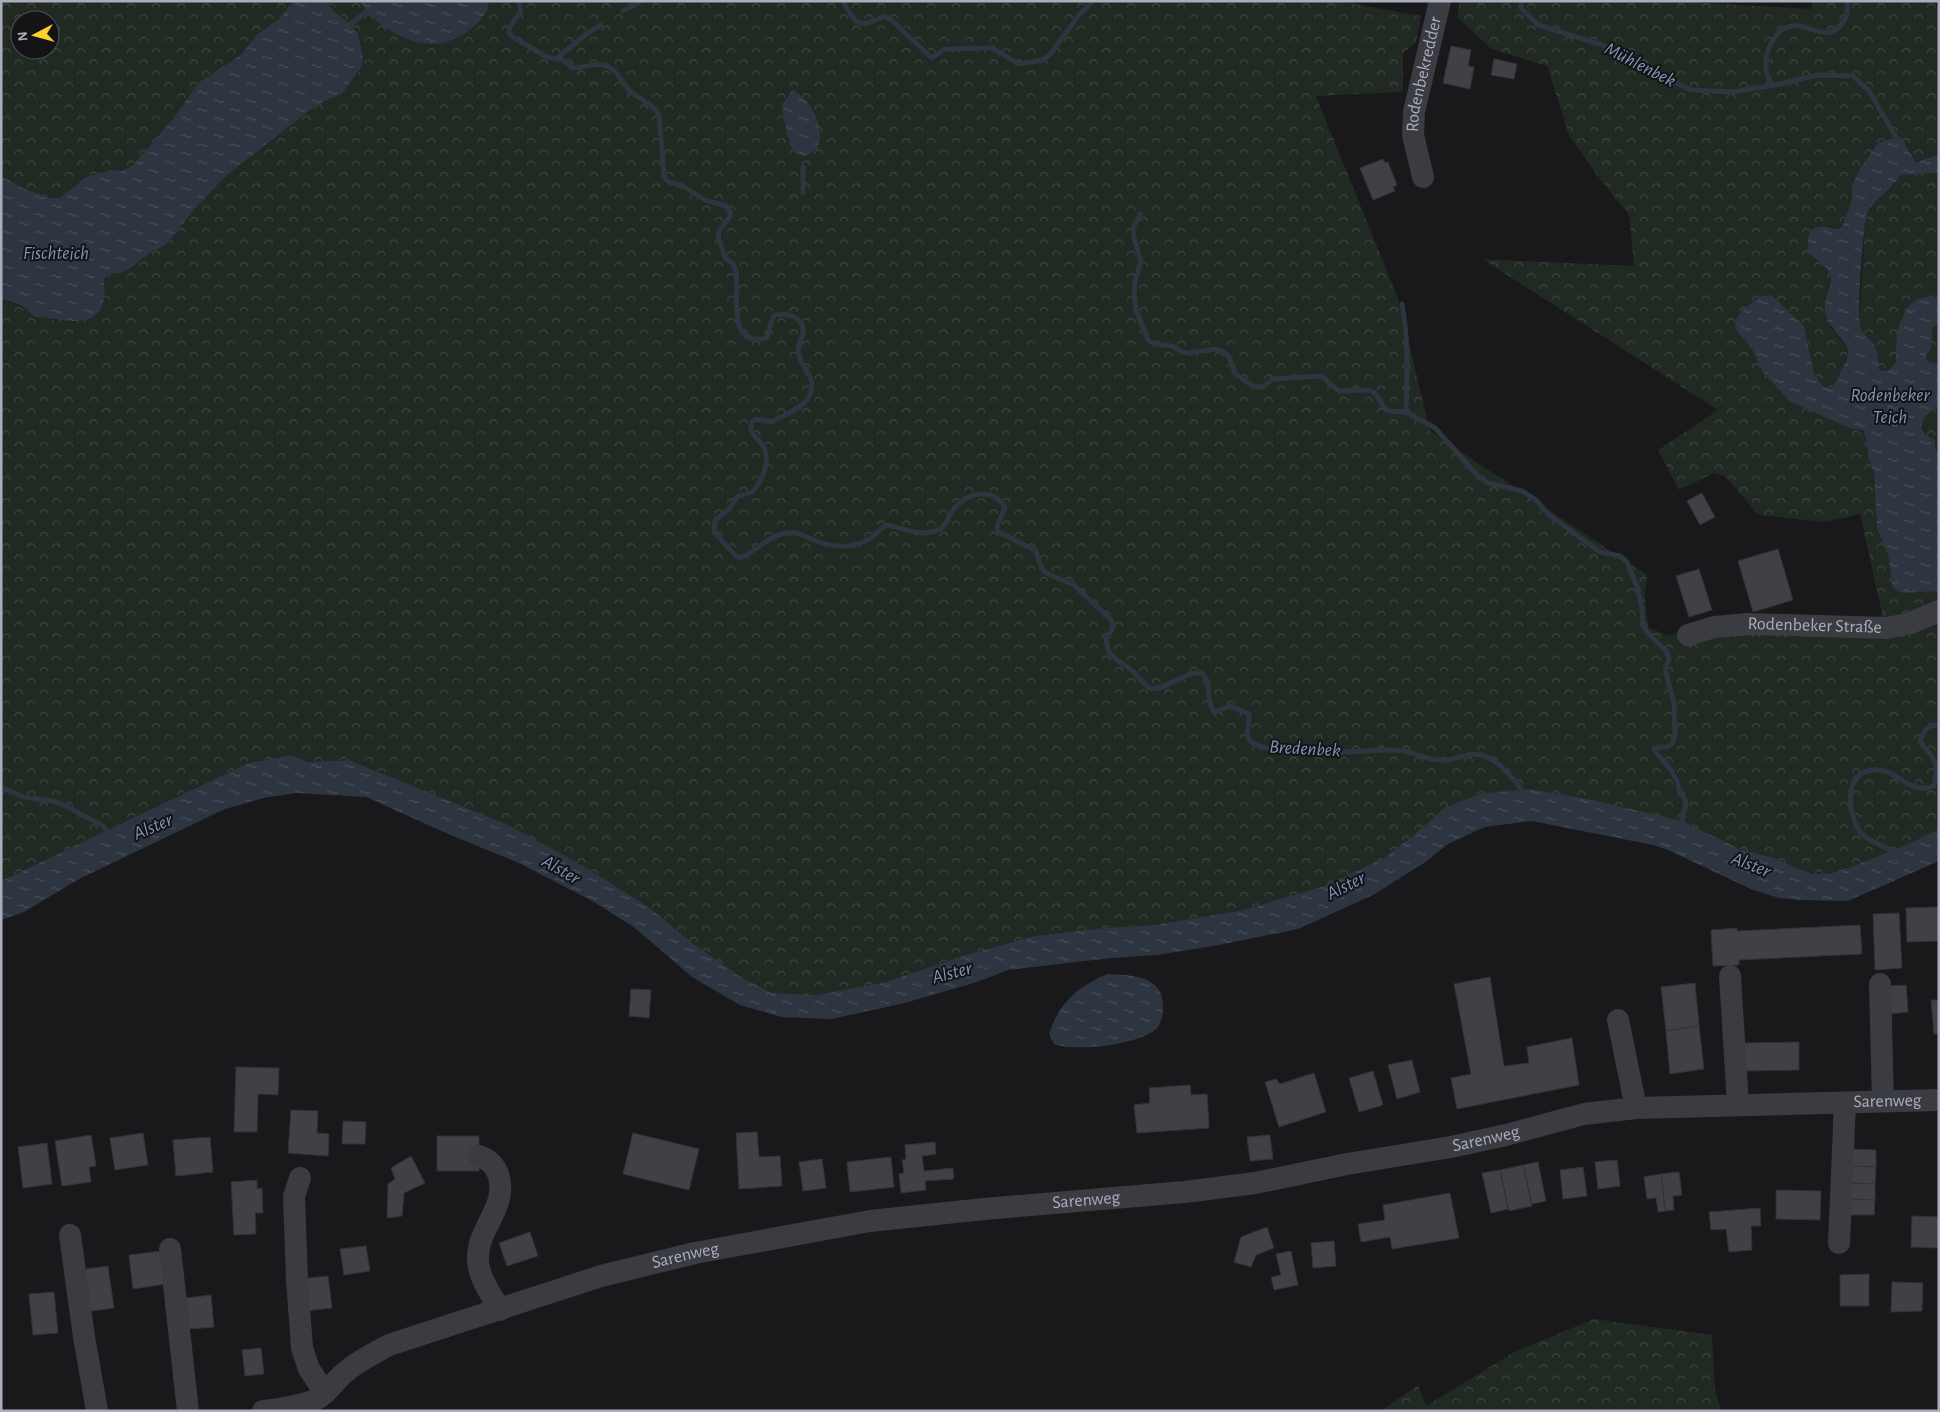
<svg xmlns="http://www.w3.org/2000/svg" width="1940" height="1412" font-family="'Alegreya Sans',sans-serif">
  <style>
    .forest { fill: url(#forest-crowns); fill-rule: evenodd }
    .water { fill: url(#water-ripples) }
    .lines { fill: none; stroke-linecap: round; stroke-linejoin: round }
    .stream { stroke: #2d3540; stroke-width: 5 }
    .building { fill: #404045; stroke: #333237 }
    .minor { stroke: #3b3b42; stroke-width: 22 }
    .labels { text-anchor: middle; dominant-baseline: central; stroke-width: 4; stroke-linejoin: round; paint-order: stroke }
    .street-label { font-size: 18px; fill: #aaadbb; stroke: #141316 }
    .water-label { font-size: 19px; font-style: italic; fill: #7f97b8; stroke: #141316 }
  </style>
  <defs>
    <pattern id="forest-crowns" width="20" height="18" patternUnits="userSpaceOnUse" patternTransform="scale(1.25)"><rect width="20" height="18" fill="#202922"/><path d="M2 6a3 3 0 1 1 6 0M12 15a3 3 0 1 1 6 0" fill="none" stroke="#3e4540"/></pattern>
    <pattern id="water-ripples" width="26" height="14" patternUnits="userSpaceOnUse" patternTransform="scale(1.25)"><rect width="26" height="14" fill="#2d3540"/><path d="M2 4q2-2 4 0t4 0M15 11q2-2 4 0t4 0" fill="none" stroke="#49505a"/></pattern>
  </defs>
  <rect width="100%" height="100%" fill="#19181b"/>
  <g class="forest">
    <path d="M1,1H293L280,18L256,35L242,54L198,83L172,120L132,166L122,171L110,170L86,177L59,198H51L27,190L1,176ZM20,20H50V50H20Z"/>
    <path d="M325,1L489,7V1H1339L1421,16L1416,43L1403,53V92L1316,96L1398,298L1430,431L1647,575L1645,597L1648,627L1669,636L1708,620L1879,619L1882,613L1860,514L1824,522L1758,515L1726,477L1714,473L1679,490L1658,450L1718,410L1482,259L1634,266L1629,215L1597,175L1569,135L1547,66L1491,49L1457,17L1460,1H1670L1811,9L1813,1H1935L1939,10V154L1917,162L1911,156L1879,143L1859,170L1852,186V198L1843,225L1838,229L1828,226L1810,255L1827,267L1831,277V284L1825,300L1831,328L1848,348C1847,363 1841,375 1833,387L1827,388L1822,385L1814,373L1804,326L1787,310L1736,330L1752,349L1762,371L1790,402L1850,427L1863,430L1866,438L1868,457L1874,473L1877,527L1888,554L1892,584L1904,593L1939,591V829L1904,846L1853,866L1829,874H1812L1774,858L1740,849L1682,821L1593,800L1530,789L1484,793L1415,834L1384,858L1324,886L1243,910L1154,925L1104,928L1034,936L962,956L886,982L816,995L772,993L739,976L695,945L647,906L582,865L414,787L349,760L308,762L291,755L248,763L1,881V298L26,309L35,317L48,318L56,321L105,285L104,279L110,274L121,273L132,267L152,252L166,245L195,209L227,175L313,108L329,99L342,94L362,66L363,58L360,42L357,32L351,24L338,15Z"/>
    <path d="M1939,173V297L1935,296L1902,314L1896,345V362L1888,371L1879,370L1871,341L1863,334L1859,325L1864,237L1867,214L1880,196L1893,187L1900,175Z"/>
    <path d="M1937,324H1939V364L1927,361L1926,355C1935,346 1931,337 1932,327Z"/>
    <path d="M1939,408V454C1935,450 1933,446 1930,441C1920,425 1918,415 1939,408Z"/>
    <path d="M1594,1319L1712,1335L1715,1390L1721,1411H1380L1418,1385L1426,1406L1516,1351Z"/>
  </g>
  <g class="water">
    <path d="M293,1H325L338,15L351,24L357,32L360,42L363,58L362,66L342,94L329,99L313,108L227,175L195,209L166,245L152,252L132,267L121,273L110,274L104,279C109,325 83,324 47,318C43,317 38,318 35,317C32,316 29,311 26,309C19,304 9,301 1,298V176L27,190L51,198H59L86,177L110,170L122,171L132,166L172,120L198,83L242,54L256,35L280,18Z"/>
    <path d="M361,1H489C489,12 481,20 473,27C442,54 408,46 378,22C371,16 364,11 361,1Z"/>
    <path d="M793,89C812,103 826,126 817,150L804,156L794,153L787,134L782,105Z"/>
    <path d="M1900,136L1915,161L1917,162L1939,154V173L1900,175C1891,192 1878,195 1868,212C1863,222 1857,314 1860,326C1862,334 1867,336 1871,341C1878,349 1878,359 1879,370L1888,371L1896,362C1895,334 1899,291 1939,297V324L1932,327C1931,338 1935,346 1926,355L1927,361L1939,364V408C1921,414 1914,431 1935,440V449L1939,454V591L1904,593L1895,590L1892,584L1888,554L1877,528L1874,473L1868,457L1866,438L1863,430L1850,428L1790,402L1762,371L1752,349L1736,330L1735,325L1737,317L1744,309L1758,297L1771,295L1804,326L1814,373L1822,385L1827,388L1833,387L1847,359L1848,348C1837,331 1820,321 1826,297C1828,290 1833,283 1830,275C1827,264 1817,261 1810,254C1807,250 1808,247 1808,243C1808,220 1824,227 1838,229L1843,225L1852,198V186L1859,170L1878,143Z"/>
    <path d="M291,755L308,762L349,760L508,825L582,865L647,906L695,945L739,976L772,993L816,995L886,982L962,956L1034,936L1104,928L1154,925L1243,910L1324,886L1384,858L1415,834L1446,807L1484,793L1530,789L1593,800L1682,821L1740,849L1774,858L1812,874H1829L1853,866L1904,846L1939,829V861L1848,901L1800,900L1779,898L1753,890L1668,850L1653,845L1532,821L1485,827L1448,844L1424,863L1373,895L1298,929L1219,945L1157,955L1111,958L1008,970L977,982L901,1004L831,1019L781,1017L740,1005L692,977L635,928L594,902L519,863L455,837L366,797L296,793L264,798L225,809L79,879L24,912L1,920V881L248,763Z"/>
    <path d="M1107,974C1133,975 1165,976 1163,1009C1163,1016 1161,1025 1155,1030C1136,1045 1076,1052 1054,1044L1049,1034C1059,1003 1077,987 1107,974Z"/>
  </g>
  <g class="lines">
    <g class="stream">
      <path d="M519,1L521,12L510,26L509,31L511,36L547,57L563,60L573,68C582,68 595,63 604,65C616,68 622,82 629,90C639,100 652,102 659,115L664,175L666,180L671,183L677,184L686,188L705,200L726,206L730,211V217L719,231L718,237L725,258L733,264L736,270C740,293 725,348 766,338C771,331 769,321 775,315C789,313 808,318 802,337C799,343 797,348 799,355C803,370 817,378 810,395C804,408 783,415 772,422C762,421 750,413 751,431C754,437 760,441 764,447C771,461 762,482 752,492L737,497L730,508L715,520L714,532L736,556L740,558C756,552 769,535 787,533C798,531 806,537 816,541C834,548 855,549 872,537C877,533 880,529 887,525C904,528 922,538 940,529C947,525 948,516 953,510C966,492 992,487 1005,507C1003,516 996,522 997,531L1036,551L1041,567L1046,573L1074,585L1111,620L1113,628L1106,639C1107,644 1107,650 1111,654C1116,661 1124,664 1130,669C1138,675 1143,684 1151,689C1170,689 1183,671 1202,673C1212,683 1205,700 1214,712L1230,706L1249,714C1251,722 1244,732 1249,739C1265,761 1370,749 1398,750C1413,752 1425,759 1438,760C1450,762 1458,757 1468,755C1491,750 1513,776 1524,794"/>
      <path d="M843,1C855,25 860,29 884,16L889,18L932,58L945,49L992,48L1019,64L1043,60L1051,53L1079,15L1093,1"/>
      <path d="M1521,1V8L1538,25L1615,49L1632,65L1651,71L1691,90L1732,92L1780,84L1817,75L1853,76L1869,91L1896,137"/>
      <path d="M623,11L641,1"/>
      <path d="M351,24L366,12"/>
      <path d="M556,59L589,32L601,25"/>
      <path d="M1774,85C1758,72 1767,37 1785,28C1803,18 1824,44 1840,26C1847,18 1848,12 1847,1"/>
      <path d="M803,192V167"/>
      <path d="M1140,214L1133,228L1134,238L1141,261L1135,281L1134,295L1136,310L1148,340L1154,344L1172,346L1182,352L1189,353L1215,349L1224,352L1229,357L1235,373L1252,386L1263,387L1273,379L1321,376C1328,380 1332,387 1339,391L1369,390L1374,392L1384,407L1389,411L1406,412L1435,428L1479,477L1488,483L1522,491L1536,500L1548,514L1593,547L1600,552L1620,556L1627,562L1638,589L1642,608L1643,623L1646,631L1667,652L1669,660L1665,668L1674,704L1675,735L1673,743L1667,747H1658L1655,751L1671,770L1678,783L1680,793L1685,799L1686,803L1681,825"/>
      <path d="M1402,304C1409,342 1407,375 1406,412"/>
      <path d="M1,787L23,797L53,801L66,806L103,826L110,836"/>
      <path d="M1897,853C1885,847 1869,842 1860,832C1858,829 1856,825 1855,822C1847,802 1847,773 1873,770C1897,767 1908,796 1934,786C1940,762 1934,758 1920,742C1923,732 1927,724 1939,725"/>
    </g>
  </g>
  <g class="building">
    <path d="M1451,46L1471,50L1468,66L1474,67L1470,89L1443,83Z"/>
    <path d="M1494,59L1517,64L1514,79L1491,75Z"/>
    <path d="M1383,159L1385,163L1388,162L1397,185L1393,187L1395,191L1373,200L1360,168Z"/>
    <path d="M1702,493L1715,517L1700,525L1687,501Z"/>
    <path d="M1778,549L1793,600L1753,612L1738,561Z"/>
    <path d="M1699,569L1712,610L1689,617L1676,576Z"/>
    <path d="M1939,907V941L1907,942L1906,908Z"/>
    <path d="M1899,913L1902,968L1875,970L1873,914Z"/>
    <path d="M1860,925L1862,954L1739,960V965L1713,966L1711,930L1737,928V931Z"/>
    <path d="M1490,977L1504,1066L1529,1063L1527,1047L1572,1038L1579,1085L1457,1109L1451,1078L1471,1074L1454,984Z"/>
    <path d="M1695,983L1699,1026L1666,1031L1661,987Z"/>
    <path d="M1906,985L1908,1012L1888,1014L1886,986Z"/>
    <path d="M631,989L651,990L649,1018L629,1016Z"/>
    <path d="M1931,1000H1939V1034H1934Z"/>
    <path d="M1699,1026L1704,1069L1670,1074L1666,1031Z"/>
    <path d="M1799,1042V1070L1744,1071L1743,1043Z"/>
    <path d="M1412,1060L1420,1092L1397,1099L1388,1065Z"/>
    <path d="M236,1067L279,1068L278,1095L258,1094L257,1132H234Z"/>
    <path d="M1373,1071L1383,1105L1359,1112L1349,1078Z"/>
    <path d="M1314,1073L1326,1112L1279,1127L1265,1082L1276,1079L1280,1084Z"/>
    <path d="M1190,1085L1191,1095L1207,1094L1209,1128L1137,1133L1134,1105L1150,1103L1149,1088Z"/>
    <path d="M291,1110L318,1111L317,1133L329,1134L328,1156L288,1153Z"/>
    <path d="M343,1121L366,1122L365,1144H342Z"/>
    <path d="M757,1132L759,1157L780,1156L782,1186L739,1189L736,1133Z"/>
    <path d="M143,1133L148,1165L115,1170L110,1138Z"/>
    <path d="M633,1133L699,1149L689,1190L623,1174Z"/>
    <path d="M91,1135L96,1166L89,1167L91,1182L62,1186L55,1141Z"/>
    <path d="M1270,1135L1273,1159L1250,1161L1247,1137Z"/>
    <rect x="437" y="1136" width="42" height="35"/>
    <path d="M210,1137L213,1172L176,1176L173,1140Z"/>
    <path d="M935,1142L936,1154L922,1156L924,1171L953,1168L954,1179L925,1181L926,1190L901,1193L899,1174L904,1173L902,1160L906,1159L905,1145Z"/>
    <path d="M47,1143L52,1184L23,1188L18,1147Z"/>
    <path d="M1846,1149L1876,1150V1167L1845,1166Z"/>
    <path d="M411,1156L425,1183L404,1193L402,1216L387,1218L388,1184L395,1179L391,1168Z"/>
    <path d="M891,1157L894,1187L850,1192L847,1162Z"/>
    <path d="M822,1159L826,1188L803,1191L799,1162Z"/>
    <path d="M1617,1160L1620,1186L1598,1189L1595,1162Z"/>
    <path d="M1538,1162L1546,1201L1532,1204L1523,1165Z"/>
    <path d="M1523,1165L1532,1206L1509,1211L1500,1170Z"/>
    <path d="M1845,1166L1876,1167L1875,1184L1845,1183Z"/>
    <path d="M1583,1167L1587,1196L1563,1199L1560,1170Z"/>
    <path d="M1500,1170L1508,1209L1491,1213L1482,1173Z"/>
    <path d="M1679,1172L1682,1195L1673,1196L1674,1210L1665,1211L1661,1174Z"/>
    <path d="M1661,1174L1665,1211L1658,1212L1656,1198L1647,1199L1644,1177Z"/>
    <path d="M257,1180V1189L262,1188L263,1213H255L256,1234L234,1235L231,1182Z"/>
    <path d="M1845,1183L1875,1184V1200L1844,1199Z"/>
    <path d="M1776,1190L1821,1191L1820,1220L1776,1219Z"/>
    <path d="M1450,1193L1459,1238L1392,1249L1390,1237L1361,1242L1358,1224L1385,1220L1383,1205Z"/>
    <path d="M1844,1199L1875,1200L1874,1215H1845Z"/>
    <path d="M1760,1208L1761,1226H1751L1752,1250L1729,1252L1726,1229L1711,1230L1709,1212Z"/>
    <path d="M1912,1216L1939,1217V1248L1911,1247Z"/>
    <path d="M1267,1227L1274,1248L1256,1255L1251,1267L1234,1262L1241,1237Z"/>
    <path d="M530,1232L538,1256L507,1266L499,1243Z"/>
    <path d="M1334,1241L1336,1266L1313,1268L1311,1243Z"/>
    <path d="M366,1246L370,1271L344,1275L340,1249Z"/>
    <path d="M162,1251L166,1284L133,1289L129,1255Z"/>
    <path d="M1291,1251L1298,1285L1274,1290L1271,1277L1281,1275L1276,1254Z"/>
    <path d="M108,1266L114,1308L84,1312L79,1270Z"/>
    <path d="M1869,1274V1306H1840V1275Z"/>
    <path d="M328,1276L332,1308L305,1311L300,1279Z"/>
    <path d="M1892,1282L1923,1283L1922,1311L1891,1312Z"/>
    <path d="M54,1292L58,1333L33,1335L29,1294Z"/>
    <path d="M211,1295L214,1327L189,1329L186,1298Z"/>
    <path d="M261,1348L264,1374L245,1376L242,1350Z"/>
  </g>
  <g class="lines">
    <g class="minor">
      <path id="s1" d="M1423,177L1413,135L1414,112L1440,1"/>
      <path id="s2" d="M1688,635L1714,627L1749,624L1886,628L1908,624L1939,611"/>
      <path d="M1730,976L1738,1105"/>
      <path d="M1880,984L1883,1101"/>
      <path d="M1618,1020L1636,1108"/>
      <path d="M479,1156C489,1160 494,1164 498,1174C509,1206 478,1227 478,1257C477,1276 491,1294 500,1310"/>
      <path d="M300,1178L294,1196L297,1280L302,1348L309,1369L325,1393"/>
      <path d="M70,1235L84,1337L97,1411"/>
      <path d="M1839,1243L1845,1103"/>
      <path d="M170,1249L188,1411"/>
      <path id="s3" d="M263,1411C275,1410 304,1405 315,1400C327,1394 334,1382 343,1374C357,1361 373,1354 389,1345L601,1276L695,1253L870,1221L984,1209L1185,1192L1255,1183L1347,1164L1451,1147L1506,1135L1584,1114L1636,1108L1939,1100"/>
    </g>
  </g>
  <g class="labels">
    <g class="street-label">
      <text stroke="none"><textPath href="#s1" startOffset="105">Rodenbekredder</textPath></text>
      <text stroke="none"><textPath href="#s2" startOffset="128">Rodenbeker Straße</textPath></text>
      <text stroke="none"><textPath href="#s3" startOffset="1671">Sarenweg</textPath></text>
      <text stroke="none"><textPath href="#s3" startOffset="1266">Sarenweg</textPath></text>
      <text stroke="none"><textPath href="#s3" startOffset="861">Sarenweg</textPath></text>
      <text stroke="none"><textPath href="#s3" startOffset="456">Sarenweg</textPath></text>
    </g>
    <g class="water-label">
      <text transform="translate(1640 65) rotate(27)">Mühlenbek</text>
      <text x="56" y="253">Fischteich</text>
      <text x="1890" y="395">Rodenbeker<tspan x="1890" dy="22">Teich</tspan></text>
      <text transform="translate(1305 749) rotate(3)">Bredenbek</text>
      <text transform="translate(153 827) rotate(-23)">Alster</text>
      <text transform="translate(1751 865) rotate(21)">Alster</text>
      <text transform="translate(561 870) rotate(30)">Alster</text>
      <text transform="translate(1346 886) rotate(-27)">Alster</text>
      <text transform="translate(952 973) rotate(-15)">Alster</text>
    </g>
  </g>
  <rect width="1940" height="1412" fill="none" stroke="#aaadbb" stroke-width="5"/>
  <g transform="translate(35 35) rotate(264)"><circle r="24" fill="#141316" stroke="#505158"/>
  <path d="M0-4L9 19L0 12L-9 19Z" fill="#fdd02e"/>
  <text y="-8" font-size="14" font-weight="bold" text-anchor="middle" fill="#aaadbb">N</text>
  </g>
</svg>
